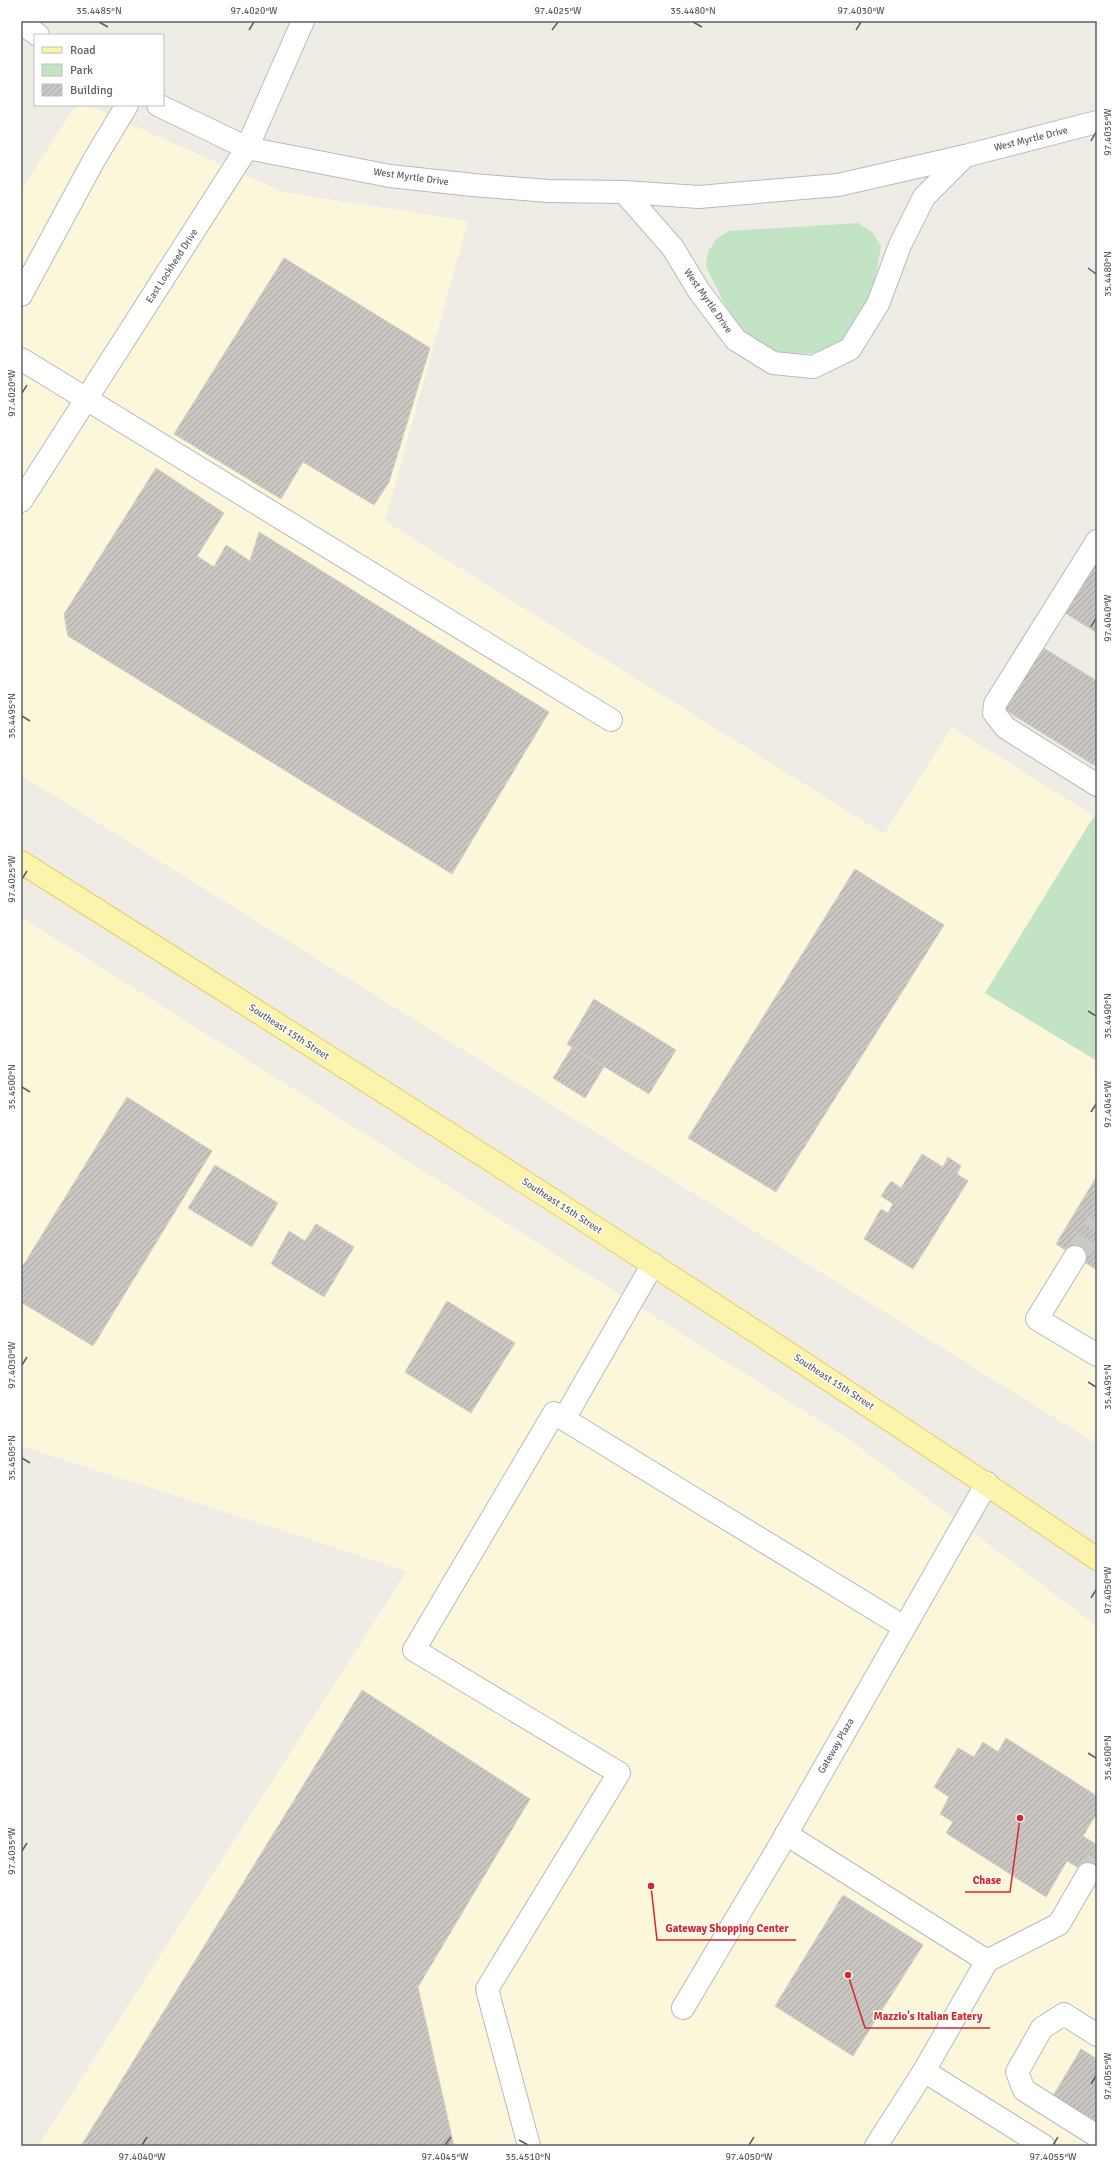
<svg xmlns="http://www.w3.org/2000/svg" width="1118" height="2167" font-family="Signika,sans-serif">
  <style>
    .commercial { fill: #fcf7db }
    .green { fill: #c2e4c5 }
    .building { fill: url(#building-hatch); stroke: #d2cfc3 }
    .lines { fill: none; stroke-linecap: round; stroke-linejoin: round }
    .minor-tunnel { stroke: #cac9c4; stroke-width: 22; stroke-dasharray: 22 11; stroke-linecap: butt }
    .minor-casing { stroke: #b7b9be; stroke-width: 24 }
    .major-casing { stroke: #e9cd62; stroke-width: 24 }
    .minor { stroke: #fff; stroke-width: 22 }
    .major { stroke: #faf4ad; stroke-width: 22 }
    .ticks { fill: none; stroke: #5c5f64; stroke-width: 1.5 }
    .labels { text-anchor: middle; dominant-baseline: central; stroke-width: 3; stroke-linejoin: round; paint-order: stroke }
    .street-label { font-size: 10px; fill: #5c5f64; stroke: #fff }
    .leader { fill: none; stroke: #d62828; stroke-width: 1.5 }
    .callout-dot { fill: #d62828; stroke: #fff; stroke-width: 1.5 }
    .callout-label { font-size: 11px; text-anchor: middle; font-weight: bold; fill: #d62828; stroke: #fff; stroke-width: 3; stroke-linejoin: round; paint-order: stroke }
    .neatline { fill: none; stroke: #5c5f64; stroke-width: 1.5 }
    .ticks-label { font-size: 10px; text-anchor: middle; fill: #5c5f64 }
  </style>
  <defs>
    <pattern id="building-hatch" width="6" height="6" patternUnits="userSpaceOnUse"><rect width="6" height="6" fill="#cac6c2"/><path d="M-1 1l2-2M0 6l6-6M5 7l2-2" fill="none" stroke="#a7a4a1"/></pattern>
  </defs>
  <rect width="100%" height="100%" fill="#eeece4"/>
  <g class="commercial">
    <path d="M76,105H87L283,192L468,221L385,521L884,834L952,727L1097,818V1444L21,775V190Z"/>
    <path d="M21,917L847,1438L1097,1626V2146H38L407,1571L21,1446Z"/>
  </g>
  <g class="green">
    <path d="M858,223L872,232L881,246L871,302L848,339L821,353L785,354L769,350L742,333L727,309L706,267L708,252L717,238L729,231Z"/>
    <path d="M1094,816L1097,818V1061L985,993Z"/>
  </g>
  <g class="building">
    <path d="M284,258L430,348L389,482L374,505L303,462L281,499L174,434Z"/>
    <path d="M156,468L224,513L197,556L214,567L226,545L250,561L259,532L549,712L452,874L68,636L64,614Z"/>
    <path d="M1097,557V633L1062,611Z"/>
    <path d="M1042,647L1097,681V767L1002,708Z"/>
    <path d="M855,869L944,925L776,1192L688,1138Z"/>
    <path d="M594,999L676,1050L649,1094L567,1044Z"/>
    <path d="M572,1047L604,1067L585,1098L553,1078Z"/>
    <path d="M127,1097L212,1151L93,1346L21,1302V1269Z"/>
    <path d="M922,1154L943,1167L948,1157L961,1166L957,1174L968,1181L913,1269L864,1239L881,1209L888,1213L893,1204L881,1196L891,1181L901,1188Z"/>
    <path d="M215,1165L278,1203L252,1247L188,1208Z"/>
    <path d="M1097,1176V1270L1056,1244Z"/>
    <path d="M316,1224L354,1247L324,1297L271,1264L289,1231L305,1241Z"/>
    <path d="M447,1301L515,1343L471,1413L405,1372Z"/>
    <path d="M362,1690L530,1799L418,1987L454,2146H81Z"/>
    <path d="M1006,1738L1097,1796V1813L1083,1836L1097,1845V1879L1067,1861L1046,1897L946,1833L953,1822L940,1814L949,1797L934,1787L958,1748L974,1757L983,1742L998,1752Z"/>
    <path d="M843,1895L923,1945L853,2056L775,2006Z"/>
    <path d="M1081,2049L1097,2059V2124L1053,2096Z"/>
  </g>
  <g class="lines">
    <g class="minor-tunnel">
      <path d="M1075,1257L1097,1222"/>
      <path d="M1088,1874L1097,1860"/>
    </g>
    <g class="minor-casing">
      <g id="minor">
        <path d="M21,23L38,35"/>
        <path d="M158,105L247,148L390,176L473,185L548,191L624,192L699,197L838,185L965,156L1097,122"/>
        <path d="M624,192L673,248L699,291L736,340L773,363L813,367L850,349L878,304L900,245L924,197L965,156"/>
        <path d="M21,295L94,160L127,105"/>
        <path d="M21,359L611,720"/>
        <path d="M21,501L247,148L303,21"/>
        <path d="M1097,541L995,704L994,713L1006,728L1097,785"/>
        <path d="M1075,1257L1037,1319L1097,1355"/>
        <path d="M564,1419L653,1264"/>
        <path d="M786,1834L987,1961"/>
        <path d="M683,2008L780,1845L987,1483"/>
        <path d="M1097,2035L1064,2014L1042,2028L1017,2072L1024,2090L1097,2136"/>
        <path d="M924,2071L1044,2146"/>
        <path d="M529,2146L487,1989L619,1773L414,1650L554,1413L904,1627"/>
        <path d="M876,2146L924,2071L987,1961L1059,1924L1088,1874"/>
      </g>
    </g>
    <g class="major-casing">
      <path id="major" d="M21,862C382,1090 744,1319 1097,1559"/>
    </g>
    <use href="#minor" class="minor"/>
    <use href="#major" class="major"/>
  </g>
  <path class="ticks" d="M99,22L108,27M693,22L702,27M249,30L254,22M552,30L558,22M856,30L861,22M1091,141L1096,132M1088,268L1096,274M22,393L27,385M1091,627L1096,618M22,716L30,721M22,879L27,871M1088,1011L1096,1016M22,1087L30,1092M1091,1112L1096,1104M22,1365L27,1357M1088,1382L1096,1387M22,1458L30,1463M1091,1598L1096,1590M1088,1753L1096,1758M22,1851L27,1843M1091,2084L1096,2076M519,2140L528,2145M142,2145L147,2137M445,2145L451,2137M749,2145L754,2137M1053,2145L1058,2137"/>
  <g class="labels">
    <g class="street-label">
      <text transform="translate(1031 139) rotate(-14)">West Myrtle Drive</text>
      <text transform="translate(411 177) rotate(8)">West Myrtle Drive</text>
      <text transform="translate(172 266) rotate(-57)">East Lockheed Drive</text>
      <text transform="translate(708 301) rotate(55)">West Myrtle Drive</text>
      <text transform="translate(289 1032) rotate(33)">Southeast 15th Street</text>
      <text transform="translate(562 1206) rotate(33)">Southeast 15th Street</text>
      <text transform="translate(834 1382) rotate(33)">Southeast 15th Street</text>
      <text transform="translate(836 1746) rotate(-60)">Gateway Plaza</text>
    </g>
  </g>
  <path class="leader" d="M1020 1818L1010 1892H965M651 1886L657 1940H796M848 1975L865 2028H990"/>
  <g class="callout-dot">
    <circle cx="1020" cy="1818" r="4"/>
    <circle cx="651" cy="1886" r="4"/>
    <circle cx="848" cy="1975" r="4"/>
  </g>
  <g class="callout-label">
    <text x="987" y="1884">Chase</text>
    <text x="727" y="1932">Gateway Shopping Center</text>
    <text x="928" y="2020">Mazzio's Italian Eatery</text>
  </g>
  <rect width="1118" height="2167" fill="none" stroke="#ffffff" stroke-width="44"/>
  <rect x="34" y="34" width="130" height="72" fill="#ffffff" stroke="#bebfc1"/>
  <rect x="42" y="47" width="20" height="6" fill="#faf4ad" stroke="#bebfc1"/>
  <text x="70" y="54" font-size="12" fill="#5c5f64">Road</text>
  <rect x="42" y="64" width="20" height="12" fill="#c2e4c5" stroke="#bebfc1"/>
  <text x="70" y="74" font-size="12" fill="#5c5f64">Park</text>
  <rect x="42" y="84" width="20" height="12" fill="url(#building-hatch)" stroke="#bebfc1"/>
  <text x="70" y="94" font-size="12" fill="#5c5f64">Building</text>
  <rect x="22" y="22" width="1074" height="2123" class="neatline"/>
  <g class="ticks-label">
    <text x="99" y="14">35.4485°N</text>
    <text x="254" y="14">97.4020°W</text>
    <text x="558" y="14">97.4025°W</text>
    <text x="693" y="14">35.4480°N</text>
    <text x="861" y="14">97.4030°W</text>
    <text transform="translate(1107 132) rotate(-90)" y="4">97.4035°W</text>
    <text transform="translate(1107 274) rotate(-90)" y="4">35.4480°N</text>
    <text transform="translate(11 393) rotate(-90)" y="4">97.4020°W</text>
    <text transform="translate(1107 618) rotate(-90)" y="4">97.4040°W</text>
    <text transform="translate(11 716) rotate(-90)" y="4">35.4495°N</text>
    <text transform="translate(11 879) rotate(-90)" y="4">97.4025°W</text>
    <text transform="translate(1107 1016) rotate(-90)" y="4">35.4490°N</text>
    <text transform="translate(11 1087) rotate(-90)" y="4">35.4500°N</text>
    <text transform="translate(1107 1104) rotate(-90)" y="4">97.4045°W</text>
    <text transform="translate(11 1365) rotate(-90)" y="4">97.4030°W</text>
    <text transform="translate(1107 1387) rotate(-90)" y="4">35.4495°N</text>
    <text transform="translate(11 1458) rotate(-90)" y="4">35.4505°N</text>
    <text transform="translate(1107 1590) rotate(-90)" y="4">97.4050°W</text>
    <text transform="translate(1107 1758) rotate(-90)" y="4">35.4500°N</text>
    <text transform="translate(11 1851) rotate(-90)" y="4">97.4035°W</text>
    <text transform="translate(1107 2076) rotate(-90)" y="4">97.4055°W</text>
    <text x="142" y="2160">97.4040°W</text>
    <text x="445" y="2160">97.4045°W</text>
    <text x="528" y="2160">35.4510°N</text>
    <text x="749" y="2160">97.4050°W</text>
    <text x="1053" y="2160">97.4055°W</text>
  </g>
</svg>
